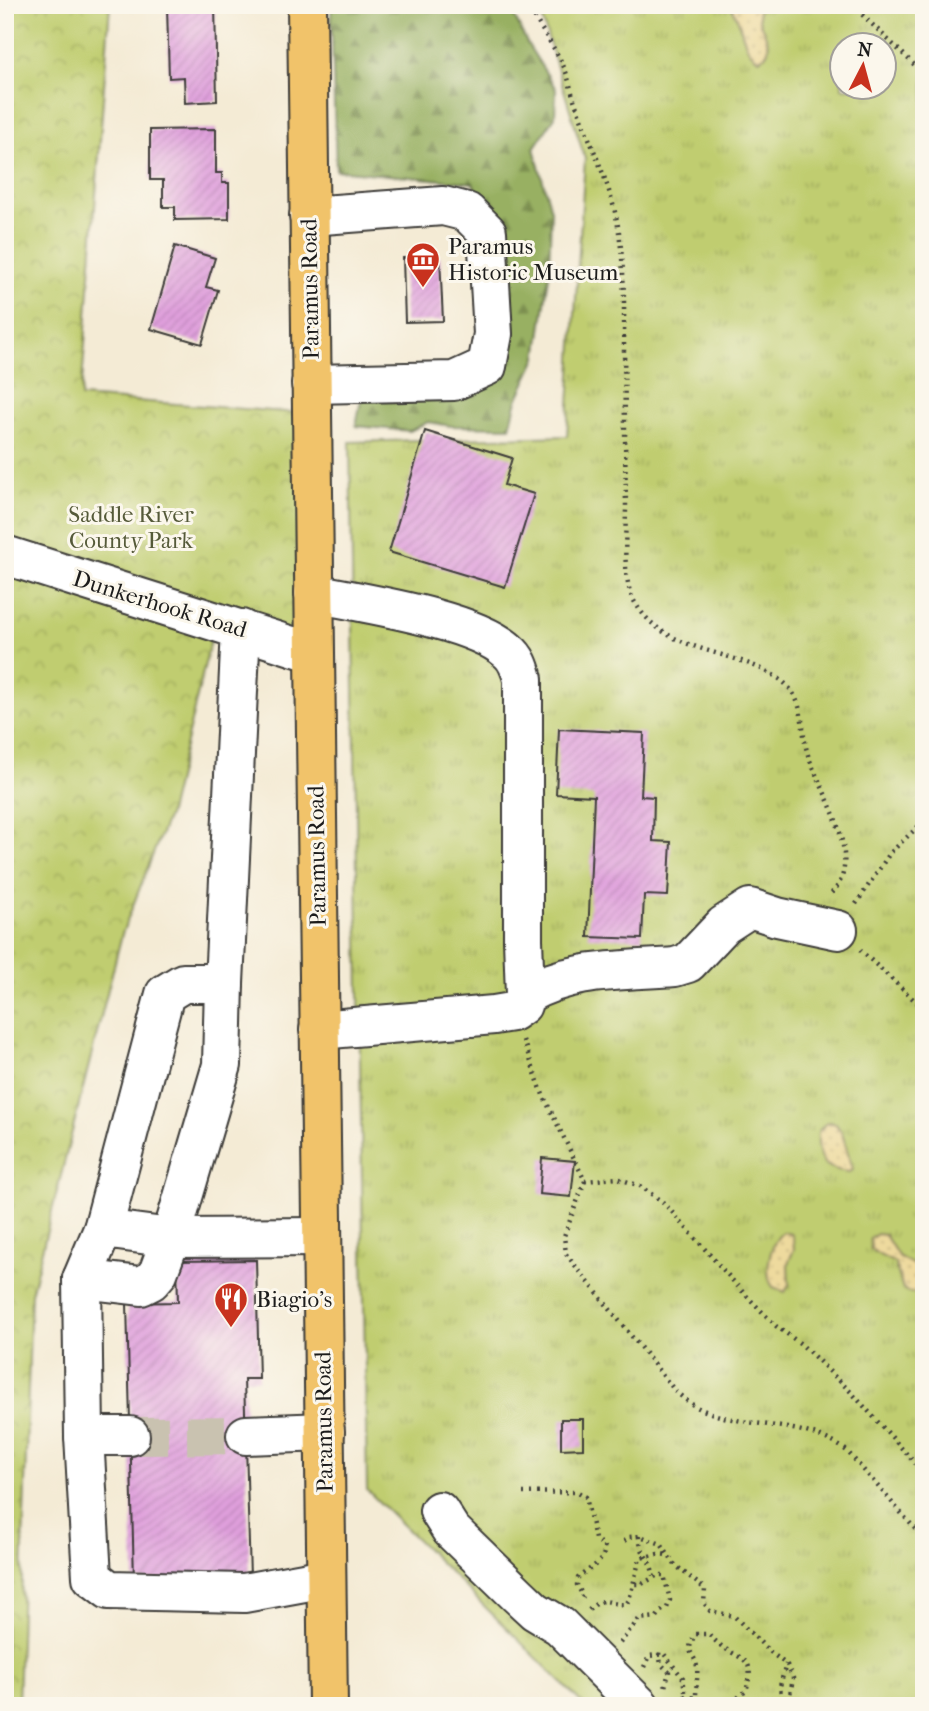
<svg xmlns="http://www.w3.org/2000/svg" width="929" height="1711" font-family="'IM FELL French Canon',serif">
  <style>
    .grass { fill: url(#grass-tufts); stroke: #6e7446; stroke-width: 2; fill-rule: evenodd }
    .forest { fill: url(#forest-firs); stroke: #5a663f; stroke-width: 2 }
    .sand { fill: url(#sand-dots); stroke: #857b5d; stroke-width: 2 }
    .park { fill: url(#park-crowns); stroke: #6e7446; stroke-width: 2 }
    .building { fill: url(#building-hatch) }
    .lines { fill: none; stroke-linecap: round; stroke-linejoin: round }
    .minor-tunnel { stroke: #c9c2b0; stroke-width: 38; stroke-dasharray: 38 19; stroke-linecap: butt }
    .minor-casing { stroke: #3c3b38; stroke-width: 42 }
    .major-casing { stroke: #3c3b38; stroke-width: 42 }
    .path { stroke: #3c3b38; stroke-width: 4.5; stroke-dasharray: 2 5; stroke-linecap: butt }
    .minor { stroke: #fff; stroke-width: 38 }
    .major { stroke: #f1c36a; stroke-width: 38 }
    .labels { text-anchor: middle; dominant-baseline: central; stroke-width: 6; stroke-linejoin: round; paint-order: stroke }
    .poi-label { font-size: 23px; fill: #1c1c1c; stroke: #fbf7ec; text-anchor: start }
    .street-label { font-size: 23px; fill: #1c1c1c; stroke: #fbf7ec }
    .park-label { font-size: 23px; fill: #555a39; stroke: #fbf7ec }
  </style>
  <defs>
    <pattern id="grass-tufts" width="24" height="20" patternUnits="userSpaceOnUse" patternTransform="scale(1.75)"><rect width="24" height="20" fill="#c0cd6f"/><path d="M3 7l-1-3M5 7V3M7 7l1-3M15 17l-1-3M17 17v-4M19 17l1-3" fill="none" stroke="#a4af60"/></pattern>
    <pattern id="forest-firs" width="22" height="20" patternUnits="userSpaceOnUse" patternTransform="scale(1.75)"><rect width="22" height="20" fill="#98b062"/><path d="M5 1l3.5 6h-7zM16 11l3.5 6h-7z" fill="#7b8e50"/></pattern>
    <pattern id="sand-dots" width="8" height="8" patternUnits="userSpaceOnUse" patternTransform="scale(1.75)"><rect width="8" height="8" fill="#eeda9e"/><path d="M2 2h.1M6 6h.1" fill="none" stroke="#ccba88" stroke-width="1.8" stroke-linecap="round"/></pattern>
    <pattern id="park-crowns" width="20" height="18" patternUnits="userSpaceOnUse" patternTransform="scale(1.75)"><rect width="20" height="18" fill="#c0cd6f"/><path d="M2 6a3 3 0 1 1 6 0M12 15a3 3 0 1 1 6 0" fill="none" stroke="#a4af60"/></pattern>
    <pattern id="building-hatch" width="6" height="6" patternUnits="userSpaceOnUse" patternTransform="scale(1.75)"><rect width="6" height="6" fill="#df9fdc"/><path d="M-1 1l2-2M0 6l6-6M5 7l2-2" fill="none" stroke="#bf88bc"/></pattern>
  </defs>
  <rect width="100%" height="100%" fill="#fbf7ec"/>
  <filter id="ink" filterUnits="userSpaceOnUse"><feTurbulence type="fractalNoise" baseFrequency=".0143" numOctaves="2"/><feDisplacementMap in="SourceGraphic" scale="14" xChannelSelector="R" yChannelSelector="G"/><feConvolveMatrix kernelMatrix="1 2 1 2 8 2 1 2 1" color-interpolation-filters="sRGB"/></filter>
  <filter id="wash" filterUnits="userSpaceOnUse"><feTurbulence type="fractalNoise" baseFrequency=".00686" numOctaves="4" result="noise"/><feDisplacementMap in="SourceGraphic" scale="28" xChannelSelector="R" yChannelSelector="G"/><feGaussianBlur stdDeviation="1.57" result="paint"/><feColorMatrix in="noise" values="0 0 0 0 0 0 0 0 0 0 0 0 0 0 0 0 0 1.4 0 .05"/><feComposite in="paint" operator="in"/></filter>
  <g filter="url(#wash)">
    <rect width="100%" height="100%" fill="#f4ebd5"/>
    <path class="grass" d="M538,5H924V1706H585L367,1490L350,442L567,436L585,159ZM842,46H884V88H842Z"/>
    <path class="forest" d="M331,5H509L527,43L556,89L555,117L534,148L551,210L549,276L537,358L517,400L510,427L451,426L428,422L410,431L356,426L364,384L483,366V215L473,183L336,170Z"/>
    <g class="sand">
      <path d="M729,5H758C758,11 758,17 760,23C765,35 777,52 759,59C740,49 744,21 729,5Z"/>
      <path d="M830,1122L836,1124L842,1133L853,1170L849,1172C821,1169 817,1159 818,1132L825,1124Z"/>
      <path d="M783,1232L791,1234L793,1238L794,1249L788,1264L789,1285L785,1292L773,1287C763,1274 770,1242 783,1232Z"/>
      <path d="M877,1234L885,1235L898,1256L924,1271V1293H911L903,1289L895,1263L879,1255L871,1249L870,1239Z"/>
    </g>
    <path class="park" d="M5,5H110L81,397L312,414L314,653L215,622L169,813L122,934L31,1294L18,1706H5Z"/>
    <g id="blocks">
      <g class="building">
        <path d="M215,5L217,101L185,103L184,77L169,78L167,6Z"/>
        <path d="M216,129V173H222V183H229V219L175,220V207H163V180H150V130Z"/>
        <path d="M175,246L215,258L206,287L218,290L202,344L151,329Z"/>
        <path d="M440,257L443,321L405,322L403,258Z"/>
        <path d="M425,431L512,458L504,485L534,494L505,587L389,552Z"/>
        <path d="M559,729L644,733L641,796L654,797L653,841L671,842L668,896L644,895L642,939L588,937L594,796L556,794Z"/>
        <path d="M542,1158L575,1161L571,1197L539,1194Z"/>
        <path d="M256,1260L259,1379H244L250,1577L134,1580L127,1303L178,1302L177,1261Z"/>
        <path d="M561,1419H583V1448L561,1449Z"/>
      </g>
    </g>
  </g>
  <g filter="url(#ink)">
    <use href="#blocks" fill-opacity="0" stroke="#3c3b38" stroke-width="2"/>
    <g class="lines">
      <path class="minor-tunnel" d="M130,1436L246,1435"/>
      <g class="minor-casing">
        <g id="minor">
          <path d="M309,216L443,206L467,212L487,232L493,334L487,366L454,381L311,384"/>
          <path d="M5,555L314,653"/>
          <path d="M314,593C362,603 473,619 508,651C517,658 520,668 523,679V939L525,995"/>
          <path d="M224,983H183L165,994L103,1229L82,1279L84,1436L92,1577L109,1590L244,1593L326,1578"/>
          <path d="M319,1030L494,1015L512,1012L522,1005L525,995C570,968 624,971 675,967L688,963L724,925L750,908L777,917L838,930"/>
          <path d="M103,1229L171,1238L322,1237"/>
          <path d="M82,1279L141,1286L151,1281L158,1273L171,1238L222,1065L224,983L241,629"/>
          <path d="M246,1435L325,1432"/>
          <path d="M84,1436H130"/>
          <path d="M439,1511L451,1530L519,1596L535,1611L560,1626L640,1706"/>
        </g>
      </g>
      <g class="major-casing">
        <path id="major" d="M307,5L328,1706"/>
      </g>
      <g class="path">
        <path d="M528,5C538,26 553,44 563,65C569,77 571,92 576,105C592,149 615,193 620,240C625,277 624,315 624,351C625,402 625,454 626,505C626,530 622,577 633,599C663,655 731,647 778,678C808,698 799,729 809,758C822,792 868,865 829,895"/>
        <path d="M852,5L924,74"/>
        <path d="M856,904L890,853L924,821"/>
        <path d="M860,950L924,1009"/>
        <path d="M523,1040L543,1095L585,1181L617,1178L640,1186L664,1203L742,1291L776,1326L801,1344L852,1393L924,1473"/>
        <path d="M585,1181L564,1236L566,1254L676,1392C681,1396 687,1401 693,1405C741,1432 802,1417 847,1451L924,1539"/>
        <path d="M523,1493L578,1492L586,1497L595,1539L604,1546C607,1562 588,1568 578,1578L577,1585L583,1596L580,1602"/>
        <path d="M640,1536C638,1553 653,1560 653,1576"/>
        <path d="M624,1541L629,1537L640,1536L661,1544L675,1565L705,1589L704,1603L710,1611L734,1616L769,1651L787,1665L793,1678L790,1695L783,1706"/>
        <path d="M589,1610C606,1593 608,1606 626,1604L629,1600L640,1558L658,1554L669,1555"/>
        <path d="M620,1643L639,1619L657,1617L661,1611L667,1608L670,1600L664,1575H658L642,1584H632"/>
        <path d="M659,1653L661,1664L669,1672L665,1687"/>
        <path d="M644,1667L649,1656L664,1654L683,1678L686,1698L696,1697C696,1687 698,1676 697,1667C695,1652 683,1654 696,1634H707C713,1638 718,1644 724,1648C747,1662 755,1660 746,1691L728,1706"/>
        <path d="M671,1701L686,1696"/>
        <path d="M782,1706L780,1686L786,1664"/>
      </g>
      <use href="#minor" class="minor"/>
      <use href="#major" class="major"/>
    </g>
  </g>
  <defs>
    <g id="museum-pin" transform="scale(1.75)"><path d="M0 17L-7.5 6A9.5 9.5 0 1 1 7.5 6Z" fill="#c8321e" stroke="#fbf7ec"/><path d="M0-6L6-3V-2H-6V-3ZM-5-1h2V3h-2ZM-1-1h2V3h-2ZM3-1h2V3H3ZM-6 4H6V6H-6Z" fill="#fff"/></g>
    <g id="restaurant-pin" transform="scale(1.75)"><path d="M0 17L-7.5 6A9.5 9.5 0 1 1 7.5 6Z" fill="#c8321e" stroke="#fbf7ec"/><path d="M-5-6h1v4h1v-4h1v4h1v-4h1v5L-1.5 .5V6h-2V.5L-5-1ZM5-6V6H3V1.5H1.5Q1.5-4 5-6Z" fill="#fff"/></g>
  </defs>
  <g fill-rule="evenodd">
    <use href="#museum-pin" x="423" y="259"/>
    <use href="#restaurant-pin" x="231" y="1299"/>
  </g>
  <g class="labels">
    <g class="poi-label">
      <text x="448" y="246">Paramus<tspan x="448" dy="26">Historic Museum</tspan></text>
      <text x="256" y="1299">Biagio's</text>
    </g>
    <g class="street-label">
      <text transform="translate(310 289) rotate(-91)">Paramus Road</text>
      <text transform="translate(160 604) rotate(17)">Dunkerhook Road</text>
      <text transform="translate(317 856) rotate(-91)">Paramus Road</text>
      <text transform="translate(324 1422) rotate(-91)">Paramus Road</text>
    </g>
    <g class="park-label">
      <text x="131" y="514">Saddle River<tspan x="131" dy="26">County Park</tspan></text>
    </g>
  </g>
  <rect width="929" height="1711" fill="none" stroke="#fbf7ec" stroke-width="28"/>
  <g transform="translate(863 66) rotate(6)"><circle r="33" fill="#fbf7ec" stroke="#a29f99" stroke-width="2"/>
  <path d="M0-5L12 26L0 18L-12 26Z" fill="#c8321e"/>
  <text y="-10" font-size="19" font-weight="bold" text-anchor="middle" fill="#1c1c1c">N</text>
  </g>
</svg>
